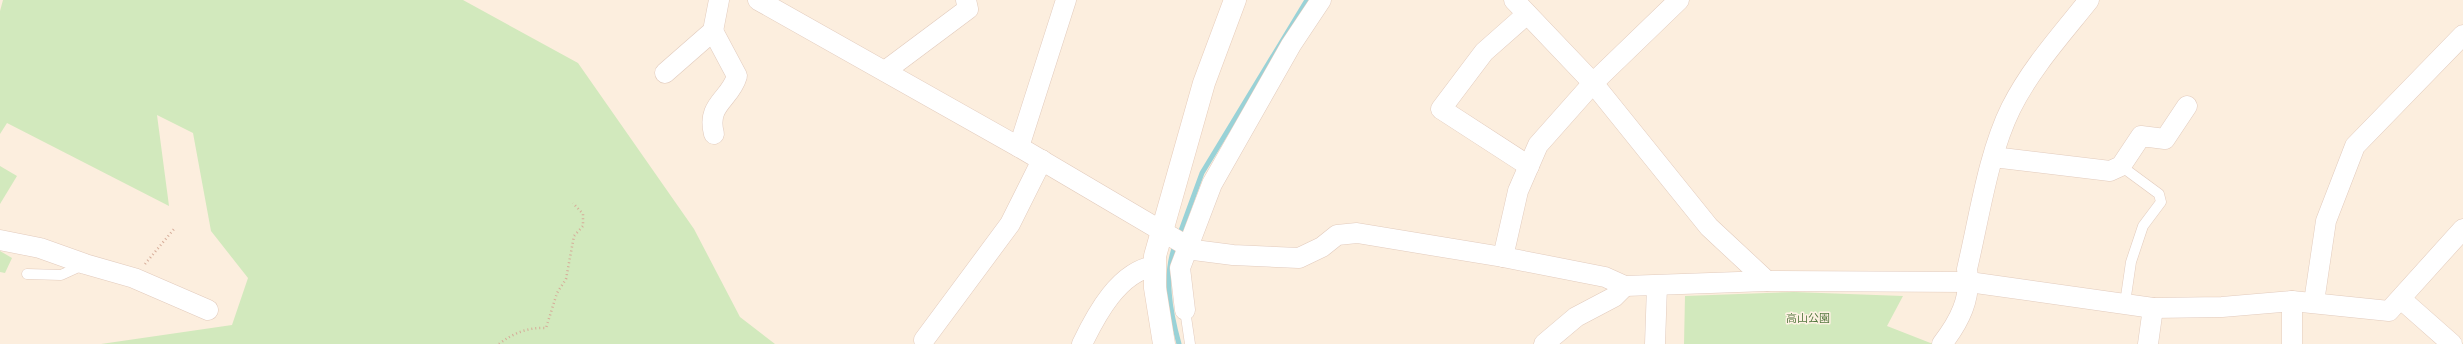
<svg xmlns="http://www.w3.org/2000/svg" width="2463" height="344" font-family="'Nunito Sans','Noto Sans JP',sans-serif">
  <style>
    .green { fill: #d2e9bd }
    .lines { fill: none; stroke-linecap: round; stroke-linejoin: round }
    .stream { stroke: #99d2d7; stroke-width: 5 }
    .lane-casing { stroke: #e2cbbd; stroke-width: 11 }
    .street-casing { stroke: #e2cbbd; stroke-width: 21 }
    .secondary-casing { stroke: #e7ccba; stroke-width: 23 }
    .path { stroke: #d6ac99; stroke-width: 2.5; stroke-dasharray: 1 3; stroke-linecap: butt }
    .lane { stroke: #fff; stroke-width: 10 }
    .street { stroke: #fff; stroke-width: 20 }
    .secondary { stroke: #fff; stroke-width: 22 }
    .labels { text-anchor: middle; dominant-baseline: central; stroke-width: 3; stroke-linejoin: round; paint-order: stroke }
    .park-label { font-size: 11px; fill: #54783f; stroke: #fff2e4 }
  </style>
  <rect width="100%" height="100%" fill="#fceede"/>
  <g class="green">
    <path d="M3,0H463L578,63L694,229L740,317L775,344H101L232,325L248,278L211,231L193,133L157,115L169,206L7,123L0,134V11Z"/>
    <path d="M0,166L17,176L0,204Z"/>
    <path d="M0,251L12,258L5,273L0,272Z"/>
    <path d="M1794,292L1903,296L1887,326L1933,344H1684L1685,296Z"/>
  </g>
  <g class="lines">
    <g class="stream">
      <path d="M1179,236L1202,173L1307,0"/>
      <path d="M1176,243C1163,275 1170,311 1179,344"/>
    </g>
    <g class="lane-casing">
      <g id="lane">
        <path d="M2121,166L2159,194L2161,202L2143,226L2131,262L2125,303"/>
        <path d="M27,274L61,275L83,265"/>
        <path d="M1185,310L1190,344"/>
      </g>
    </g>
    <g class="street-casing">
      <g id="street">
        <path d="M758,0L1019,147L1194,250L1233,255L1299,258L1322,247L1337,235L1357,233L1503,257L1605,277L1625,286L1767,281L1969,282L2153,308L2222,307L2292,301L2389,311L2463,229"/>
        <path d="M1514,0L1593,83L1709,227L1767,281"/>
        <path d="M1527,14L1484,52L1441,109L1529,166"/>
        <path d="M713,31L737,76C730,100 706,104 714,134"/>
        <path d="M885,71L968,9L966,0"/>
        <path d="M665,73L713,31L719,0"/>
        <path d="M1019,147L1066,0"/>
        <path d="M1993,157L2110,171L2121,166L2141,136L2165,139L2187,106"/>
        <path d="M0,240L40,248L85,264L134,278L208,310"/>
        <path d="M1503,257L1518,191L1538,145L1593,83L1679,0"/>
        <path d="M2401,299L2452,344"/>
        <path d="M2292,301V344"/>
        <path d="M2314,302L2326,221L2355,146L2463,35"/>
        <path d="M1185,310L1180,268L1212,184L1291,45L1321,0"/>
        <path d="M924,340L1010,224L1042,160"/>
        <path d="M1082,344C1096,315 1119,271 1155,266"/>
        <path d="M1544,344L1576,317L1614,297L1625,286"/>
        <path d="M1655,344L1657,286"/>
        <path d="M1942,344C1959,322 1972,298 1967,269C1979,219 1988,154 2011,108C2031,68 2062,34 2089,0"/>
        <path d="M2148,344L2153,308"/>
      </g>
    </g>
    <g class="secondary-casing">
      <path id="secondary" d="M1164,344L1155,288V256L1204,83L1235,0"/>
    </g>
    <g class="path">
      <path d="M145,264L174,229"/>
      <path d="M499,344C513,333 529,327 546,328L557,293L566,279L574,236L583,226V214L573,203"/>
    </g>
    <use href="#lane" class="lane"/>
    <use href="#street" class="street"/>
    <use href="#secondary" class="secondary"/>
  </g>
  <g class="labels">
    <g class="park-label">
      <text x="1808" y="318">高山公園</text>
    </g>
  </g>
</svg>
